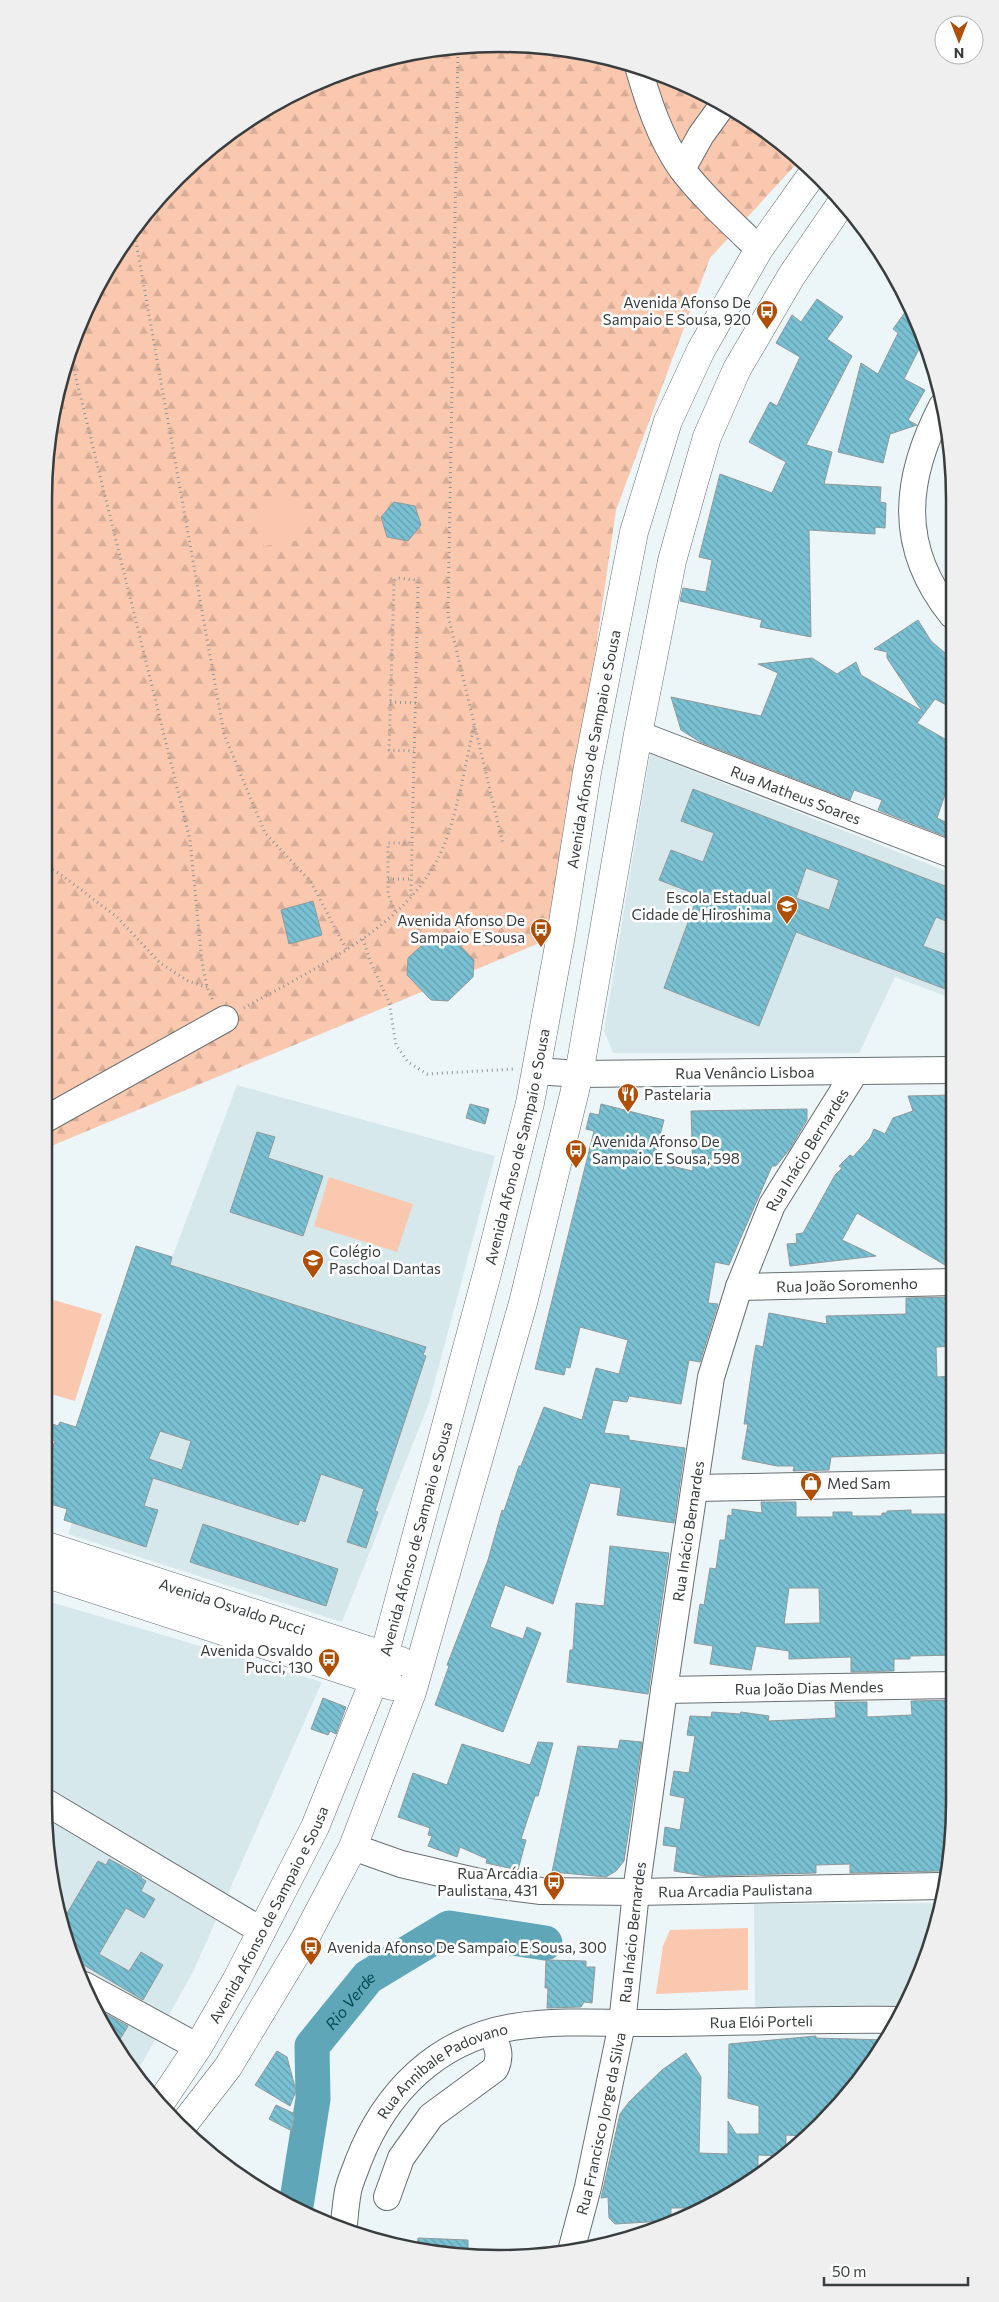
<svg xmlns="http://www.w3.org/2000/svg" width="999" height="2302" font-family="Commissioner,sans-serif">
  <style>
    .built { fill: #d6e8ec }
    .forest { fill: url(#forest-firs) }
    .park { fill: #fac8af }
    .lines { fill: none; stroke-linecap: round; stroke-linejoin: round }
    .river { stroke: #5fa7b8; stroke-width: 35 }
    .building { fill: url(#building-back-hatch); stroke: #91999b; fill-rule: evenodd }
    .minor-casing { stroke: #686f71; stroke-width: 28 }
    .major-casing { stroke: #686f71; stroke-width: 29 }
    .path { stroke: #8f9597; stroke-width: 3; stroke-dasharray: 1 4; stroke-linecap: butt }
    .minor { stroke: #fff; stroke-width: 26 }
    .major { stroke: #fff; stroke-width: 28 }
    .labels { text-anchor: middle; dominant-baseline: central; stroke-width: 5; stroke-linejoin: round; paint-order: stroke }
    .poi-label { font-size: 15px; fill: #393d3e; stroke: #fff; text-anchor: end }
    .street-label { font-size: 15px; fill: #393d3e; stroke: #fff }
    .water-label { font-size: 16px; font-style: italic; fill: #064a56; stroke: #fff }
    .rim { fill: none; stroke: #393d3e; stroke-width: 2.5 }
  </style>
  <defs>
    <pattern id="forest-firs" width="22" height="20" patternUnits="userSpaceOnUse" patternTransform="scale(1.25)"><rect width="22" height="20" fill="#fac8af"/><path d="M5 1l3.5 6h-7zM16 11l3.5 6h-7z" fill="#d7ad98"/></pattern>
    <pattern id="building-back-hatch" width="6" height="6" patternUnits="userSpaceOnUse" patternTransform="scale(1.25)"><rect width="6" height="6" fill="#79c1d3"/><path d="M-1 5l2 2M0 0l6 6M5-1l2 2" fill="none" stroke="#649ead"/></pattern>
  </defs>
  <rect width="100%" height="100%" fill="#ecf5f8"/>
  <g class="built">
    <path d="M650,754L953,874V999L895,977L859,1053H613L604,1031Z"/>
    <path d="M237,1085L495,1156L429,1403L342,1622L68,1534Z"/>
    <path d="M44,1600L322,1682L193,1972L136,2074L105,2030L68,1949L44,1802Z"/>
    <path d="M939,1903L931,1949L905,2007L755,2008L754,1904Z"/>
  </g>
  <path class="forest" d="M470,45L559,48L646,68L753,121L799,161L710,258L616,510L554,937L44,1149V499L68,353L105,271L157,199L222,138L298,91L382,59Z"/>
  <g class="park">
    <path d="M298,497L305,539L264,546L257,504Z"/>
    <path d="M329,1177L413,1204L397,1252L314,1226Z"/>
    <path d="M47,1298L102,1314L75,1401L44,1392V1307Z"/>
    <path d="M748,1928V1990L656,1994L663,1946L670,1930Z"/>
  </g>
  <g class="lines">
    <path class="river" id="s1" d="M296,2206L313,2099L312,2046L368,1977L449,1928L545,1943"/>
  </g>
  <g class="building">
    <path d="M817,299L843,317L827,339L852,356L806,445L832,452L824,484L881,487L880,502L886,503L885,528L875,527V534L809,530L811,637L760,627L762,620L680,601L683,588L706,592L712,560L699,557L720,474L772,493L786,462L749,442L770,402L777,406L800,357L776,343L792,315L801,322Z"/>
    <path d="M909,307L920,325L924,339L904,379L925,390L908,420L917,425L890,434L883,463L838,452L861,363L878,374L898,333L893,329Z"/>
    <path d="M394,502L415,506L421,525L408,541L387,537L381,517Z"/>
    <path d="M918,620L931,641L952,659V708L935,699L917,723L952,743V774L937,818L952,825V839L878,810L882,800L854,790L850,800L700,742L681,730L671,697L761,716L778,673L758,664L812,658L837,674L856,662L861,675L922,711L887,658V652L874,649Z"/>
    <path d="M693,789L953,889V924L936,917L923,946L953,957V992L796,932L759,1026L664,988L698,895L659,880L671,850L703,862L714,833L681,821ZM806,868L839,880L829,910L796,898Z"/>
    <path d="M313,901L322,935L289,944L281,910Z"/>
    <path d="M433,935H450L474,960L473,977L448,1001L431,1000L407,975L408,958Z"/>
    <path d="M953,1095L954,1252H945V1265L857,1213L842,1240L876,1256L790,1266L787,1244L797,1243L796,1234L803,1233L835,1175L842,1168L839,1166L850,1155L853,1157L870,1138L874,1129L885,1134L893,1118L913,1111L908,1096Z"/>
    <path d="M470,1104L489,1109L485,1124L466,1118Z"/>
    <path d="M601,1104L664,1120L653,1162L693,1171L691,1111L807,1109V1120L789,1150L776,1166H772L729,1265L715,1262L708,1303L718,1304L700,1362L689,1360L681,1404L629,1396L627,1402L613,1400L604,1433L629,1436V1440L685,1448L674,1523L617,1515L621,1488L590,1483L553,1604L505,1585L490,1627L523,1639L527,1627L541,1633L503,1732L435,1705L449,1666L447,1665L488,1560L502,1510L504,1511L519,1466H521L544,1407L582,1420L596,1368L619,1374L628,1340L580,1327L570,1368L566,1367L564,1375L535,1369L594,1131L586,1129L590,1113L599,1115Z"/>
    <path d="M257,1132L275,1137L268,1158L323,1176L303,1236L230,1212Z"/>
    <path d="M136,1246L172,1257L170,1265L426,1347L423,1355L426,1356L375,1511L378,1512L366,1548L347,1542L364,1489L321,1474L305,1522L300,1520L298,1525L153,1478L144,1506L158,1510L146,1547L64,1520L67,1509L44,1502V1481L48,1468L46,1467L55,1441L44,1437V1421L58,1426L60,1422L76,1427ZM160,1431L191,1441L182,1470L149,1459Z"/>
    <path d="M954,1297V1346L936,1347L937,1377L954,1376V1453L831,1457L829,1470L793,1471L794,1466H777L742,1459L748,1424H744L753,1362L756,1345L763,1347L769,1313L827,1324L826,1316L906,1314V1298Z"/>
    <path d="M761,1502H796V1517H833V1512H852V1516H882V1513H887V1511L911,1510V1514H954L955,1655L910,1656V1659H894V1671L851,1672V1657L789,1659V1651L756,1646L751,1670L710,1664L713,1646L694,1643L700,1604L704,1605L710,1568L716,1569L720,1540H725L728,1515L732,1516V1509L762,1513ZM789,1588H819L820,1623L784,1624Z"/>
    <path d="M203,1524L338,1569L326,1606L190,1562Z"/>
    <path d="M610,1546L669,1553L648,1694L567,1682L570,1650H573L576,1603L604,1606Z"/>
    <path d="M323,1698L346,1707L336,1734L330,1731L328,1735L311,1729Z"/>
    <path d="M955,1700V1714H953L955,1803L947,1851H942L943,1871L850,1873V1864L816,1865V1873L705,1876L674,1871L677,1847L663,1845L665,1827L680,1830L685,1798L670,1795L674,1771L689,1773L695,1736L687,1735L690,1716L711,1717L712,1712L740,1714L741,1712L769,1716L768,1721L836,1718L835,1702H867V1717L912,1715L911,1701Z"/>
    <path d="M620,1740L642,1742L624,1861L616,1871L606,1877L552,1872L578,1746L618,1749Z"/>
    <path d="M538,1742L553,1743L538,1796H535L521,1839L526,1840L518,1870L486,1863L487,1859L460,1847L457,1857L428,1846L432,1836L428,1835L430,1828L398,1817L413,1773L447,1785L462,1744L530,1765Z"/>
    <path d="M109,1859L142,1877L141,1878L146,1881L141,1891L155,1899L144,1918L126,1908L99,1954L129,1971L141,1952L163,1965L143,2000L72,1958L68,1949L63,1920L98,1861L106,1865Z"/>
    <path d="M546,1960L586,1961V1967H595L592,2003L584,2002L581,2007L547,2008L548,1988H545Z"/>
    <path d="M95,2008L128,2026L116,2046L105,2030Z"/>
    <path d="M816,2036V2038L887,2040L842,2103L802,2136L786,2135V2149L778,2156L758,2155V2172L727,2197L700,2208H671V2218L664,2221L615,2224L609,2218L608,2197L601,2198L620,2114L629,2102L662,2070L686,2053L701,2077L699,2153L728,2154V2121L736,2134H759V2106L728,2098L729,2044Z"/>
    <path d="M277,2051L287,2057L296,2091L290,2106L255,2085Z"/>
    <path d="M276,2105L295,2114L292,2131L269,2119Z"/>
    <path d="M418,2238L468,2240V2255L417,2250Z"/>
  </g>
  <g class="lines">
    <g class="minor-casing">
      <g id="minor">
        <path d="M638,66C648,101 660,138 681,168C702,196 734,225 759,249"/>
        <path d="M682,169L701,135L722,106"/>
        <path d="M942,406C904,479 897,547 952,615"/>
        <path id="s2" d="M638,734L953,855"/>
        <path id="s3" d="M536,1071L579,1074L953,1070"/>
        <path d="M44,1120L225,1019"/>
        <path id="s4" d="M739,1287L954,1282"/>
        <path d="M695,1488L954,1483"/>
        <path id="s5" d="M664,1690L955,1685"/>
        <path d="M44,1801L262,1931"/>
        <path id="s6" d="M353,1847L401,1864L492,1885L541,1891L636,1892L941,1886"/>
        <path d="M84,1985L198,2047"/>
        <path d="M387,2197L401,2158L431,2116L495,2069C502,2055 497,2046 492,2033"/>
        <path id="s7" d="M344,2224C345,2213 346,2202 348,2191C350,2181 355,2171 358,2162C385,2092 437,2040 513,2027C564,2019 617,2024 668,2023C745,2022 822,2019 899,2020"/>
        <path id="s8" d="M571,2251L588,2187L622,2024L636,1892L664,1690L711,1377L739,1287L772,1205L855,1072"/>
      </g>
    </g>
    <g class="major-casing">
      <g id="major">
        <path id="s9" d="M44,1545L401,1661"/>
        <path d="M44,1573L392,1686"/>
        <path id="s10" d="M159,2105L198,2047L236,1981L315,1827L384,1656L488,1270L530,1103L561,935L587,772L634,532L668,421L701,350L759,249L813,173"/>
        <path d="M183,2125L228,2067L303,1942L353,1847L412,1692L523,1303L579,1074L638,734L672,561L692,489L707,437L737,369L792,275L843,201"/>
      </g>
    </g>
    <g class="path">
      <path d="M458,47L448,615L503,844"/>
      <path d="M134,231L224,734L265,833L311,882L346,949"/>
      <path d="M69,350L190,840L202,963L207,987L213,1001"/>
      <path d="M390,702L416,703"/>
      <path d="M945,828L952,808"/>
      <path d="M412,843L418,589V582L415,580L398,578L395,580L394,585L389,750L414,751"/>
      <path d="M44,865L60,874L117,917L160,963L188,981L207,987"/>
      <path d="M388,879H411"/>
      <path d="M395,911L388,894V843H412L411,897"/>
      <path d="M363,939L370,961L389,1002L396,1045L408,1062L427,1074L514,1069"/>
      <path d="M244,1008C309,971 397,932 435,864C455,830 465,765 474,726"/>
    </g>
    <use href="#minor" class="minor"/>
    <use href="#major" class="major"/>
  </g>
  <defs>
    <g id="bus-pin" transform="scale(1.125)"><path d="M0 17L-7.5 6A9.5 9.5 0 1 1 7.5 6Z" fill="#af4e06" stroke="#fff"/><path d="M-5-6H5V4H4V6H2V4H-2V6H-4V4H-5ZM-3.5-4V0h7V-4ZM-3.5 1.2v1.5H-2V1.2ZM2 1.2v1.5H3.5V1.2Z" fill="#fff"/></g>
    <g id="school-pin" transform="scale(1.125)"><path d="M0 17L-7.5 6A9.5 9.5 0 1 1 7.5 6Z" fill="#af4e06" stroke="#fff"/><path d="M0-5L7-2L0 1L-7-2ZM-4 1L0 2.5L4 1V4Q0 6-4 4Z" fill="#fff"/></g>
    <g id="restaurant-pin" transform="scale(1.125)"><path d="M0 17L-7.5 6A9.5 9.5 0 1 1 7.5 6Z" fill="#af4e06" stroke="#fff"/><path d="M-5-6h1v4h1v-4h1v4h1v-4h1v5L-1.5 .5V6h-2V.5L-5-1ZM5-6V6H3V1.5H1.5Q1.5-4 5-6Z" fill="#fff"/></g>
    <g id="shop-pin" transform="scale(1.125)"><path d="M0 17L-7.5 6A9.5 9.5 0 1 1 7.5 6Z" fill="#af4e06" stroke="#fff"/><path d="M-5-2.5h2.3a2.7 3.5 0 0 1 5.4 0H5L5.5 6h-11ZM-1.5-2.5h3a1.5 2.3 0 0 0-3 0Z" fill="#fff"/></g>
  </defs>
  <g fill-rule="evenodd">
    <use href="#bus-pin" x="767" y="311"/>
    <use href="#school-pin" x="787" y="906"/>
    <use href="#bus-pin" x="541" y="929"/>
    <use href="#restaurant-pin" x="628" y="1094"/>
    <use href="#bus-pin" x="576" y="1150"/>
    <use href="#school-pin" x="313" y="1260"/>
    <use href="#shop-pin" x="811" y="1483"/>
    <use href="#bus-pin" x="329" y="1659"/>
    <use href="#bus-pin" x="554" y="1882"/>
    <use href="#bus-pin" x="311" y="1947"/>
  </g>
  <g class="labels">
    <g class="poi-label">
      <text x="751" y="302">Avenida Afonso De<tspan x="751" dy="17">Sampaio E Sousa, 920</tspan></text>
      <text x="771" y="897">Escola Estadual<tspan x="771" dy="17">Cidade de Hiroshima</tspan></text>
      <text x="525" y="920">Avenida Afonso De<tspan x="525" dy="17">Sampaio E Sousa</tspan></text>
      <text x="644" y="1094" text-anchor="start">Pastelaria</text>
      <text x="592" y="1141" text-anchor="start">Avenida Afonso De<tspan x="592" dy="17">Sampaio E Sousa, 598</tspan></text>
      <text x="329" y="1251" text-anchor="start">Colégio<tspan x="329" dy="17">Paschoal Dantas</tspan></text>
      <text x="827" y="1483" text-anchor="start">Med Sam</text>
      <text x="313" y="1650">Avenida Osvaldo<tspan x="313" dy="17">Pucci, 130</tspan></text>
      <text x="538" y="1873">Rua Arcádia<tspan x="538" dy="17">Paulistana, 431</tspan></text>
      <text x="327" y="1947" text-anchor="start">Avenida Afonso De Sampaio E Sousa, 300</text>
    </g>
    <g class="street-label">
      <text stroke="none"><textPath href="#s10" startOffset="1435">Avenida Afonso de Sampaio e Sousa</textPath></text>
      <text stroke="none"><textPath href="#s2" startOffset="169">Rua Matheus Soares</textPath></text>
      <text stroke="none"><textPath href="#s3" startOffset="209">Rua Venâncio Lisboa</textPath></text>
      <text stroke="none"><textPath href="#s10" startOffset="1030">Avenida Afonso de Sampaio e Sousa</textPath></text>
      <text stroke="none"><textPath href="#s8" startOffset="1134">Rua Inácio Bernardes</textPath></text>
      <text stroke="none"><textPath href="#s4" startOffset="108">Rua João Soromenho</textPath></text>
      <text stroke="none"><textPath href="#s8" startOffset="730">Rua Inácio Bernardes</textPath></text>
      <text stroke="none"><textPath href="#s10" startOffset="625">Avenida Afonso de Sampaio e Sousa</textPath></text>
      <text stroke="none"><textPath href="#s9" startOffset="198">Avenida Osvaldo Pucci</textPath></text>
      <text stroke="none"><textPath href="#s5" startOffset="145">Rua João Dias Mendes</textPath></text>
      <text stroke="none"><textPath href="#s6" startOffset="388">Rua Arcadia Paulistana</textPath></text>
      <text stroke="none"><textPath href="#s10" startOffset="220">Avenida Afonso de Sampaio e Sousa</textPath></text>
      <text stroke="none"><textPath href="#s8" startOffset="325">Rua Inácio Bernardes</textPath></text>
      <text stroke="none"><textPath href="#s7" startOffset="528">Rua Elói Porteli</textPath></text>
      <text stroke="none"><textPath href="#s7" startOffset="194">Rua Annibale Padovano</textPath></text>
      <text stroke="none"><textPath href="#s8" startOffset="131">Rua Francisco Jorge da Silva</textPath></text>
    </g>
    <g class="water-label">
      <text stroke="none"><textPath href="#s1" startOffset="221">Rio Verde</textPath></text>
    </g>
  </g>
  <path d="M0 0H999V2302H0ZM499 52H499A447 447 0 0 1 946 499V1803A447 447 0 0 1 499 2250H499A447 447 0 0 1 52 1803V499A447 447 0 0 1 499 52Z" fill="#efeff0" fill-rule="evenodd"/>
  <path class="rim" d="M499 52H499A447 447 0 0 1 946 499V1803A447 447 0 0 1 499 2250H499A447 447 0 0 1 52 1803V499A447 447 0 0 1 499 52Z"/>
  <g transform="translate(959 40) rotate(180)"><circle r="24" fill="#ffffff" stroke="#b0b1b2"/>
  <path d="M0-4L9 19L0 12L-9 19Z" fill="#af4e06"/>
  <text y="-8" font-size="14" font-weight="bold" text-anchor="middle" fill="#393d3e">N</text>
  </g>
  <path d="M824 2277v8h144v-8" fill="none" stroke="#393d3e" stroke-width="2.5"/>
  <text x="832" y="2277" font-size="15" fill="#393d3e" stroke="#ffffff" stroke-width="4" paint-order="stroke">50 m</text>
</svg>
